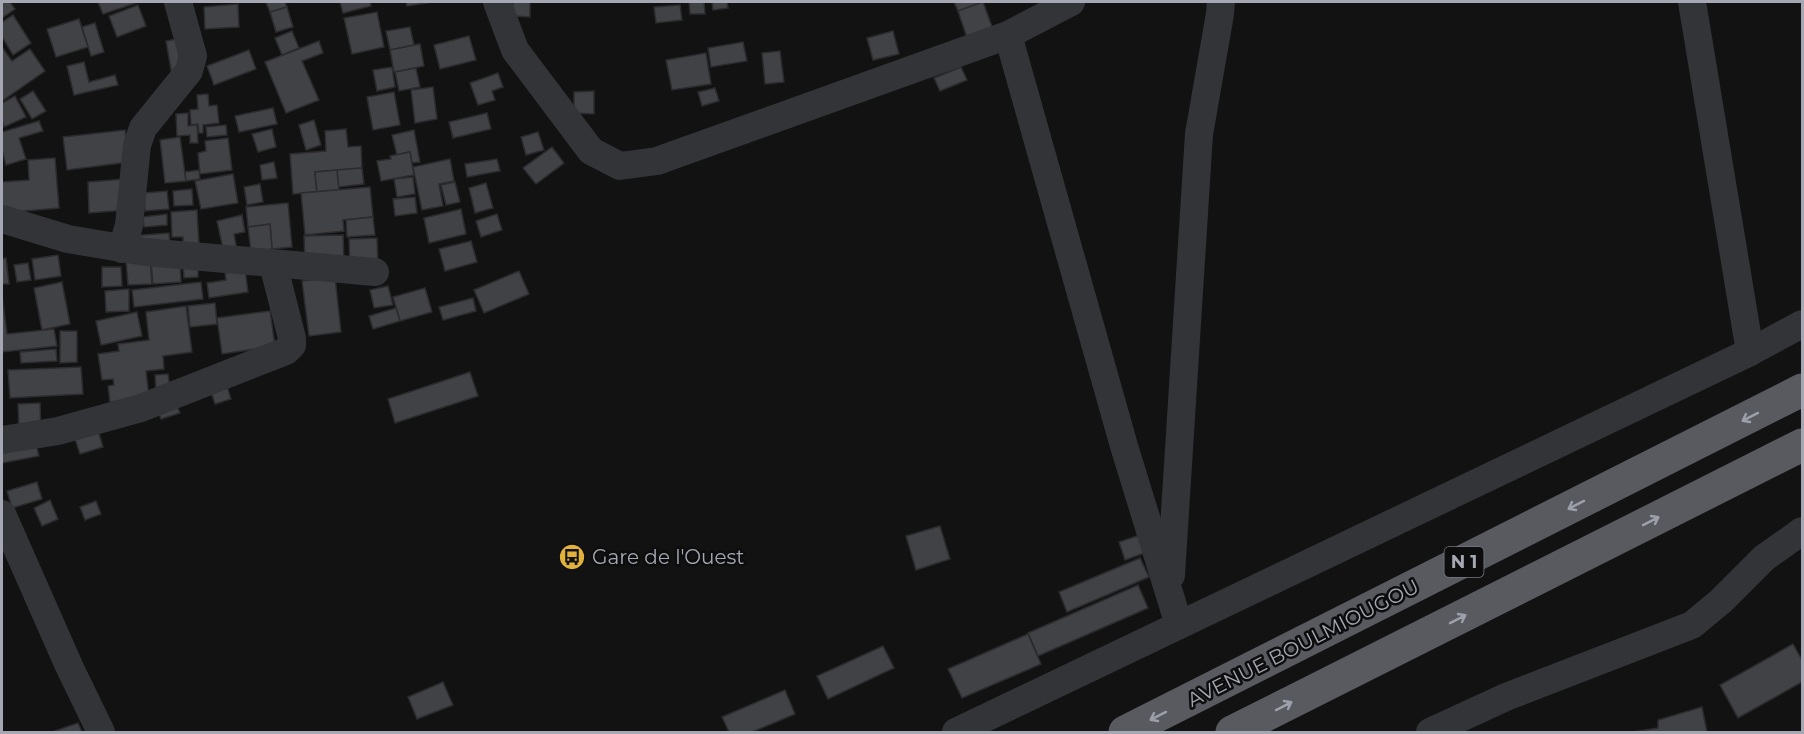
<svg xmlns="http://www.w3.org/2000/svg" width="1804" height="734" font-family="Montserrat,sans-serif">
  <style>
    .building { fill: #414246; stroke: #2c2c2f; stroke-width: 1.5 }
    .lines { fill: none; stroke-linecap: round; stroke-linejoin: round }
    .minor { stroke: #333438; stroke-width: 28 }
    .trunk { stroke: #585a60; stroke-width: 33 }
    .oneway { stroke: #9da0ab }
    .labels { text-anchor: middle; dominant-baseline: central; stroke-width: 5; stroke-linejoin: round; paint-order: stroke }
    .shield { fill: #0d0d0e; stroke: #777a82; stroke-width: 1.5 }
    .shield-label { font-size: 18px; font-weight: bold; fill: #a5a8b3 }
    .poi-label { font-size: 20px; fill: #a5a8b3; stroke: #0d0d0e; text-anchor: start }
    .street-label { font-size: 20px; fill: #a5a8b3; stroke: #0d0d0e }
  </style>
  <rect width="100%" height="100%" fill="#121213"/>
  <g class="building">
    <path d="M2,2H10L15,9L2,18Z"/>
    <path d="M98,2H139L103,14Z"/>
    <path d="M266,2H285L287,7L270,12Z"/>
    <path d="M340,2H370L371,6L343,13Z"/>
    <path d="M406,2H433L407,6Z"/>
    <path d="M513,2H530V17L512,16Z"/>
    <path d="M689,2H704L705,14H690Z"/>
    <path d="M712,2H727L728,8L713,10Z"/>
    <path d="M954,2H983L958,11Z"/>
    <path d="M983,2L994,32L968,41L958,11Z"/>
    <path d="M238,4L239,27L205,29L204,7Z"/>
    <path d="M138,5L146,26L117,37L109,16Z"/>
    <path d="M680,5L682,20L656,23L654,7Z"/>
    <path d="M287,7L293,27L276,32L270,12Z"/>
    <path d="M377,12L384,47L352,54L344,18Z"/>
    <path d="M13,15L31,43L13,55L2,37V22Z"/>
    <path d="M79,19L88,47L56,57L47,29Z"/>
    <path d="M95,23L104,52L91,56L82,27Z"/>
    <path d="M410,27L414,45L390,50L386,31Z"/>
    <path d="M292,31L299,48L282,55L275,38Z"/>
    <path d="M893,31L899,54L873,60L867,38Z"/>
    <path d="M469,36L476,60L440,69L434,45Z"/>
    <path d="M177,39L182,73L172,75L166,41Z"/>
    <path d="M319,41L323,53L302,61L319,100L286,113L265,62Z"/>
    <path d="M743,42L747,61L711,67L708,48Z"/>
    <path d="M420,44L424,66L394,72L390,50Z"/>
    <path d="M2,47L12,61L30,49L45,71L2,101Z"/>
    <path d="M249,50L256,69L214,85L207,66Z"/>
    <path d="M780,51L784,82L765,84L762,53Z"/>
    <path d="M706,53L711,84L672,90L666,60Z"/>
    <path d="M84,62L89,82L115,75L118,85L74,95L67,66Z"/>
    <path d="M392,67L395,87L377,91L373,70Z"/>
    <path d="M961,67L967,80L940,91L934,78Z"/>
    <path d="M416,68L420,87L399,91L395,72Z"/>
    <path d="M498,73L503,87L492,91L495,100L478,105L470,83Z"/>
    <path d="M433,87L437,119L415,123L411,90Z"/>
    <path d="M715,88L719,101L702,106L698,92Z"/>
    <path d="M33,91L46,111L32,119L20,99Z"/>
    <path d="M594,91V114L574,113V92Z"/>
    <path d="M394,92L400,125L373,130L367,97Z"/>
    <path d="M208,94L209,106L217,105L219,123L203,125V133H199L198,124L191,125L190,110L198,109L197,95Z"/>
    <path d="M15,96L26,117L4,127L2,121V103Z"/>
    <path d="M273,108L277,124L239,132L235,116Z"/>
    <path d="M188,113V126L197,125L198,143H190V135L177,136L176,114Z"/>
    <path d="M487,113L491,129L453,138L449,122Z"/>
    <path d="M314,120L321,145L306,150L299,125Z"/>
    <path d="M39,121L43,131L19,138L26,159L6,165L2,150V132Z"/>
    <path d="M226,125L227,135L207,137L206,127Z"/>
    <path d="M272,129L276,147L258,152L252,134Z"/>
    <path d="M346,129L348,147L361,146L362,168L315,172L317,192L293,194L290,154L326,151L325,131Z"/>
    <path d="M125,130L129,162L67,170L63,137Z"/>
    <path d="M414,130L420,162L412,163L410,152L397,155L392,135Z"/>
    <path d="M538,132L544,150L526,155L521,137Z"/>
    <path d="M180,137L186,181L165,183L160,140Z"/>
    <path d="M228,138L232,170L200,174L198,153L206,151L205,141Z"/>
    <path d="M552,147L564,163L536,184L523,168Z"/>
    <path d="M410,152L414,175L381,181L377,161L391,159L390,156Z"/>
    <path d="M55,158L59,208L2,213V182L29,180L28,160Z"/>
    <path d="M450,159L454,181L439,184L443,206L422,210L413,167Z"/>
    <path d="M497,159L500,171L467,177L465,164Z"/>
    <path d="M274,162L277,178L262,180L260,165Z"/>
    <path d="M362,168L364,184L338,187L337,170Z"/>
    <path d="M199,170L200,179L186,181L185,172Z"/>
    <path d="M337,170L339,190L317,192L315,172Z"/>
    <path d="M233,174L238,203L201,209L195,181Z"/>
    <path d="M413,177L415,194L397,197L394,179Z"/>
    <path d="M125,179L127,210L89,213L88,182Z"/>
    <path d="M455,182L460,202L446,205L441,185Z"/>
    <path d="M486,183L493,208L475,213L469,188Z"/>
    <path d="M260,184L263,202L247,205L244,187Z"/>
    <path d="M370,187L373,217L343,220L344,231L305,235L301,193Z"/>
    <path d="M192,189L193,205L174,206L173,191Z"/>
    <path d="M167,191L169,209L145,211L144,193Z"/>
    <path d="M415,197L417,213L395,216L393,199Z"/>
    <path d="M288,203L292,247L272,249L270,224L248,227L246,207Z"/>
    <path d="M461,209L466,234L429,243L424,218Z"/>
    <path d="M197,210L199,245H183V237H172L171,212Z"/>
    <path d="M167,214V225L144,227L143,217Z"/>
    <path d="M497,214L502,230L481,237L476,221Z"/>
    <path d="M242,215L245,232L234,234L237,250L224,253L217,221Z"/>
    <path d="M373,217L375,235L347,237L346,220Z"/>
    <path d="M270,224L272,249L251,252L248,227Z"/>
    <path d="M169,233L170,244L130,236Z"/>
    <path d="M343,235L344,261L305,263L304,236Z"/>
    <path d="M377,238L378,267L350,268L349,239Z"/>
    <path d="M471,241L477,262L445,271L439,249Z"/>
    <path d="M58,255L61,276L35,280L32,259Z"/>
    <path d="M6,258L9,284H2V259Z"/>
    <path d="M150,259L152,284L128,285L126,261Z"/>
    <path d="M180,260L181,282L153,284L151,262Z"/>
    <path d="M28,263L31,280L17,282L14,265Z"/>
    <path d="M183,263H198V277L184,278Z"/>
    <path d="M102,267H121L122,286L102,287Z"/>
    <path d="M245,269L248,292L209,298L207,283L226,280L225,273Z"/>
    <path d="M519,271L529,294L484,313L474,290Z"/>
    <path d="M335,277L341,332L309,336L302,281Z"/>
    <path d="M62,282L70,324L42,330L34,288Z"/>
    <path d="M201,282L203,299L134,307L132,290Z"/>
    <path d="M388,286L393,305L374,308L370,290Z"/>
    <path d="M425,288L432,312L400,321L393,297Z"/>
    <path d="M129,289V311L106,312L105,291Z"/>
    <path d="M2,295L7,334L54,329L57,346L2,352Z"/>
    <path d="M473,298L476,311L443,320L439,307Z"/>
    <path d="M215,303L217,324L190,327L188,306Z"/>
    <path d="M186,306L192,352L163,356L164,369L146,371L149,397L110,402L108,386L114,385L113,379L102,380L98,354L119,351L118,344L149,340L146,312Z"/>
    <path d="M396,308L400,321L373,329L369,316Z"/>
    <path d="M270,311L275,346L222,354L217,318Z"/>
    <path d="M137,312L142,336L101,345L96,321Z"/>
    <path d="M60,331H77V362L60,363Z"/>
    <path d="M56,349L57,361L21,363L20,352Z"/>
    <path d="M81,367L83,394L10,398L8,370Z"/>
    <path d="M470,372L478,396L395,423L388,399Z"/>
    <path d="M168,374L170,388L156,390L155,375Z"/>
    <path d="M225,380L231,399L215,404L209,386Z"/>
    <path d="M175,401L180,413L161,419L157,408Z"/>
    <path d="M40,403L41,431H19L18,404Z"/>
    <path d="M98,430L103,447L80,454L75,439Z"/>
    <path d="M36,444L39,456L2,463V451Z"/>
    <path d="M37,482L42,499L12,508L7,491Z"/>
    <path d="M50,500L58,519L42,526L34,508Z"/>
    <path d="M96,501L101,514L85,520L80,507Z"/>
    <path d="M940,526L950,559L916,570L906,536Z"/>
    <path d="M1143,534L1150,551L1125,560L1119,542Z"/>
    <path d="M1140,558L1149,577L1067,612L1059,592Z"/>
    <path d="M1138,585L1148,608L1038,656L1028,633Z"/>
    <path d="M1028,634L1041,664L962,698L948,669Z"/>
    <path d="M1793,644L1802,660V682L1738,718L1720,685Z"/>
    <path d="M883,646L894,668L828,699L817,676Z"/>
    <path d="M443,682L453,705L417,719L408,697Z"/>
    <path d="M785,690L795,714L752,732H729L722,717Z"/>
    <path d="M1702,707L1707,732H1632L1658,728V720Z"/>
    <path d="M78,723L82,732H52Z"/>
  </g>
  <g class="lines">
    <g class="minor">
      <path d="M497,2L515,50L591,151L620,166L657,161L1008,35L1071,2"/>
      <path d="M1008,35L1124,446L1179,625"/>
      <path d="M2,219L68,239L145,252L375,272"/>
      <path d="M122,249L129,225L137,145L143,128L189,71L193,56L178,2"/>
      <path d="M1750,352L1802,324"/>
      <path d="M2,440L58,431L141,408L286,351L292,345V338L273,264"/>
      <path d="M2,514L69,666L101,732"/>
      <path d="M1171,575L1199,134L1220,14L1221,2"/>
      <path d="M956,732L1750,352L1692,2"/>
      <path d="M1430,732L1506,697L1692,625L1721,601L1764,558L1802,531"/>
    </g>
    <g class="trunk">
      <path d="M1125,732L1802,390"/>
      <path d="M1232,732L1802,445"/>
    </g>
  </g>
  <defs><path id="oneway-shaft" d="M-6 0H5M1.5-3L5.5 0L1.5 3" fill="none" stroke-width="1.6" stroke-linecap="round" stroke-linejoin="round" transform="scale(1.5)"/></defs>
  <g class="oneway">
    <use href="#oneway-shaft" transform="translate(1750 417) rotate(153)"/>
    <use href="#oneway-shaft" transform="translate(1576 505) rotate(153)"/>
    <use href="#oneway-shaft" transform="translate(1651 521) rotate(-27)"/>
    <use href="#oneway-shaft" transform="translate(1458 619) rotate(-27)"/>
    <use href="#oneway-shaft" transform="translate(1284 706) rotate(-27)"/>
    <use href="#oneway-shaft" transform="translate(1158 716) rotate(153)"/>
  </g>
  <defs>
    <g id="bus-disc" transform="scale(1.35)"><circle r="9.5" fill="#e1b13c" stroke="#0d0d0e"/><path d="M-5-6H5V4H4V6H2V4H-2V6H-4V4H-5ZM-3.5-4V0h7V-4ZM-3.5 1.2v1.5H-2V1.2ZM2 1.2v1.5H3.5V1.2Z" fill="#111"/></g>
  </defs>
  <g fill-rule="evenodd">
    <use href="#bus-disc" x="572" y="557"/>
  </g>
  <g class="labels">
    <rect class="shield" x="1444.5" y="547" width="39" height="30" rx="4.5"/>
    <g class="shield-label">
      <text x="1464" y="562">N 1</text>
    </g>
    <g class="poi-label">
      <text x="592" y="557">Gare de l'Ouest</text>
    </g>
    <g class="street-label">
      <text transform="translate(1303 643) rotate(-27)">AVENUE BOULMIOUGOU</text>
    </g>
  </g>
  <rect width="1804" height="734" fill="none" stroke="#a5a8b3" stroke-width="6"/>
</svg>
